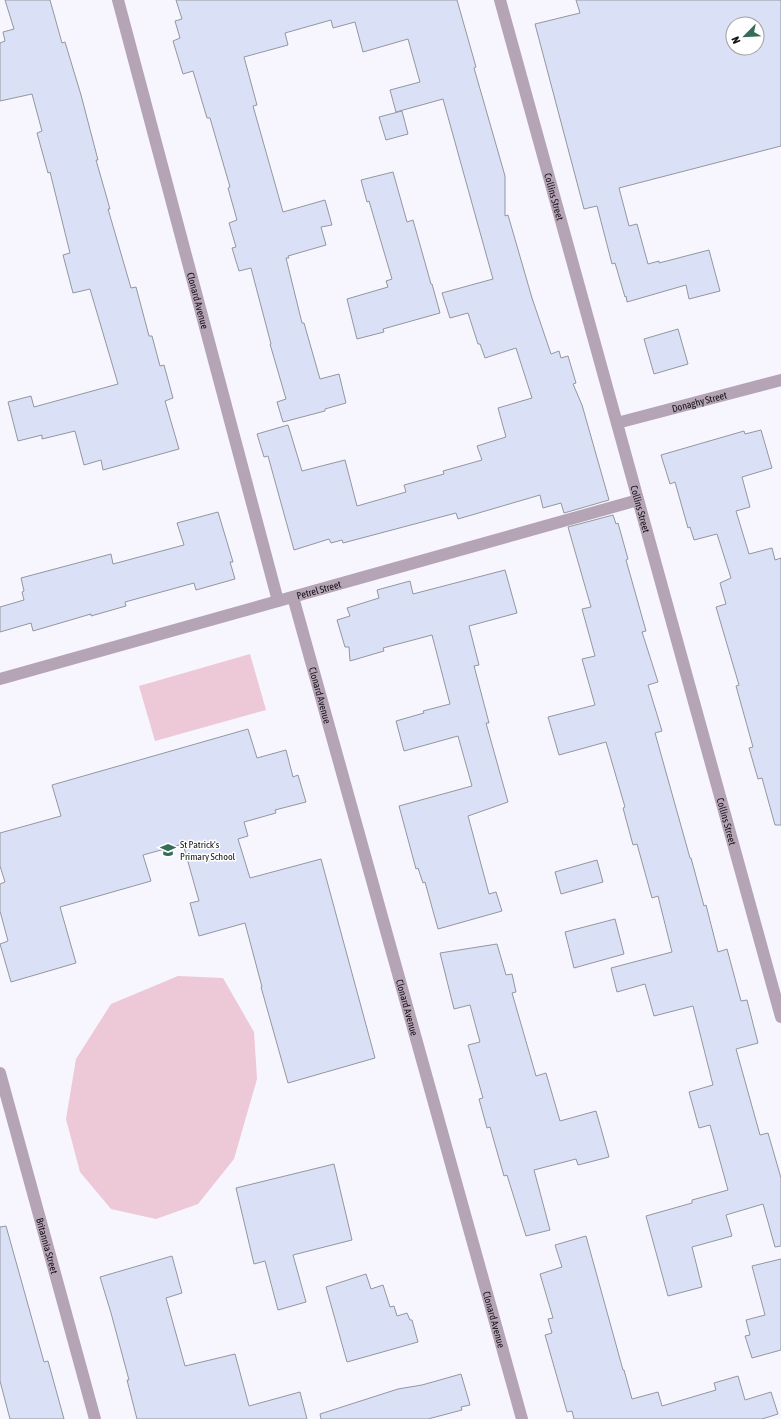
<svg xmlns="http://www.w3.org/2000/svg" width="781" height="1419" font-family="'Asap Condensed',sans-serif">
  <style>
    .green { fill: #edc8d7 }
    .building { fill: #dae1f6; stroke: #94979f; fill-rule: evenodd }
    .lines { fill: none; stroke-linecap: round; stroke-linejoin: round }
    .street { stroke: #b5a3b6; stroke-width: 12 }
    .labels { text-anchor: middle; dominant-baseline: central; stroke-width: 3; stroke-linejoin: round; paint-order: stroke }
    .street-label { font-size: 10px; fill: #121114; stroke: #fff }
    .poi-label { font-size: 10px; fill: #121114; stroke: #fff; text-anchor: start }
  </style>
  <rect width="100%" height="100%" fill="#f7f5fe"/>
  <g class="green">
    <path d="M250,654L266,710L155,741L139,686Z"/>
    <path d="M178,976L223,978L254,1032L257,1079L234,1159L198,1204L156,1219L111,1209L80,1172L66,1119L76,1059L111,1004Z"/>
  </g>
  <g class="building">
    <path d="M5,0H50L62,43L65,42L81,95L98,160H96L110,209H108L131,288L136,287L149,336H152L160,366L164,365L173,398L165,401L179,449L103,470L101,460L84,465L75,431L42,439V435L18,441L8,402L31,396L34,407L118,384L90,289L73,293L63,255L70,253L50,172L48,173L37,133L42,131L32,94L0,101V43L5,41L3,32L14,29Z"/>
    <path d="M176,0H457L476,67L474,68L505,176V216L508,215L532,298L551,354L559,351L561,358L568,356L576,383L573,384L582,405L609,500L564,513L561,503L543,508L540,495L458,519L456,513L343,543L342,540L331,543L329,539L294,550L268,456L264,457L257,434L288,425L302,471L345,460L357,506L406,492L404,485L444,474L443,471L482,460L477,446L506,437L498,408L532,398L516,348L485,358L480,344H478L468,313L450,318L442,293L493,279L443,99L396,112L390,90L420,82L408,39L363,52L355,22L333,28L331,20L285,33L288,45L244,57L257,105L253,106L283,212L325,200L332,225L321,227L326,245L288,256L289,258H286L302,323H304L320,379L339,374L346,403L325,409V411L283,422L277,402L286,399L270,344H271L251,268L239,271L232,248L236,247L229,223L237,220L228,188L230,187L210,118H207L193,71L183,74L173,41L180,38L175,21L182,19Z"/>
    <path d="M576,0H781V146L619,188L629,226L637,224L648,264L659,261V263L709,250L720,291L689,299L686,285L627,302L626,296L625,297L615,263L612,264L597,206L584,209L535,24L580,13ZM733,24H757V48H733Z"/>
    <path d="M402,111L408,134L386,140L379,117Z"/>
    <path d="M393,172L407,222L413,220L431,284H432L440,313L383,329L384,332L357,339L347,299L388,287L386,281L392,279L369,201L367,202L361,180Z"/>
    <path d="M678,329L688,364L654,374L644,339Z"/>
    <path d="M761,430L772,468L742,477L750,507L736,511L749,554L772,548L775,560L781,558V825H775L762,778L758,779L749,748L753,747L736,686L739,685L716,607L726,604L720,583L731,578L717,534L694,540L690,527L688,528L675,482L670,484L661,455L744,431L745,434Z"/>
    <path d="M218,512L233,562H230L235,579L196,590L194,583L125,602L126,606L91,616V614L33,631L31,623L0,632V607L24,600L22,592L24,591L21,578L111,554L113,564L184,545L177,523Z"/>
    <path d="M613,515L616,524L618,523L628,559L626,560L646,631L642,632L658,682L648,685L662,731L655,733L690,858H691L704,906L706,905L718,952L727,949L741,1001L747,1000L758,1043L736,1049L760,1135L768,1133L781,1178V1246L775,1247L763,1204L726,1215L732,1236L692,1247L702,1287L668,1296L646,1216L692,1203V1200L728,1190L710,1125L699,1128L689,1092L713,1085L693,1006L654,1016L645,984L617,992L611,968L672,952L658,896L652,898L637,844L633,845L623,808L625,807L606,742L559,755L548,717L595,705L582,659L595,656L582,609L591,607L568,527Z"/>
    <path d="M505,570L517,613L469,626L479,665L474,666L489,723H486L508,802L468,816L489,894L496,892L502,911L438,929L425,882L423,883L418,868L416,869L399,806L472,786L458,736L404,751L396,721L424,713L423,711L450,704L432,635L383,648L384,651L350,661L349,647H345L337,620L350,616L347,608L379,598L377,590L410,581L413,594Z"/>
    <path d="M248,729L257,758L286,750L293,777L298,775L306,802L275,810L276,813L244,822L248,836L238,839L250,878L321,859L375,1058L288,1083L261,987H262L245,923L199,936L190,903L199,901L183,844L143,855L151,881L60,907L76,963L11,982L0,944L8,941L0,911V884L5,882L0,866V833L61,816L52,785Z"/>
    <path d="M597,860L603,882L561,894L555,872Z"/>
    <path d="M615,919L624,954L574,968L565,932Z"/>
    <path d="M497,944L506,975L512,974L516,992L512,993L536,1076L546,1073L560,1121L596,1111L609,1157L578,1165L576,1159L534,1170L550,1230L526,1236L507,1175L504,1176L490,1127L487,1128L479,1099L483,1098L468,1045L480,1042L470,1005L454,1009L440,953Z"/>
    <path d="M334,1164L352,1240L293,1255L306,1302L278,1310L265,1261L254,1264L236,1188Z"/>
    <path d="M6,1226L44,1362L48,1361L64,1419H10L0,1381V1227Z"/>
    <path d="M586,1236L623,1370H624L632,1399L658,1392L662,1406L716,1390L714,1383L738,1376L745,1400L771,1392L778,1414L762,1419H574L572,1411L567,1412L545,1335L552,1333L548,1319L553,1318L540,1274L562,1267L555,1245Z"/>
    <path d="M172,1256L182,1293L166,1298L185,1366L235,1354L249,1406L300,1392L307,1419H137L127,1380H129L111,1313L100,1277Z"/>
    <path d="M781,1259V1350L752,1358L745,1336L750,1335L746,1320L765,1315L752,1266Z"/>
    <path d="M366,1274L371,1289L383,1285L390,1307L394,1306L397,1316L407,1313L410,1320H412L418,1342L347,1362L326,1287Z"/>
    <path d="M461,1374L470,1405L461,1407L462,1410L428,1419H321L320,1414L398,1389L422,1385Z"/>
  </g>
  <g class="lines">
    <g class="street">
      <path id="s1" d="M118,0L278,601"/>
      <path id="s2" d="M500,0L781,1017"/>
      <path id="s3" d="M617,423L781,380"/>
      <path id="s4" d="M293,597L522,1419"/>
      <path id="s5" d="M0,679L638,500"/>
      <path id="s6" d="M0,1073L95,1419"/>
    </g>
  </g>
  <defs>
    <g id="school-bare" transform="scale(1.2)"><path d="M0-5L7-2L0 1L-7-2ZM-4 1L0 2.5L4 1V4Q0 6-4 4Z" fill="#346e57" stroke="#fff" stroke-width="2.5" paint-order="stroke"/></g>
  </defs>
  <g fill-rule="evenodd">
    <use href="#school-bare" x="168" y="850"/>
  </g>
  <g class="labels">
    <g class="street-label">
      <text stroke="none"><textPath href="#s2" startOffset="204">Collins Street</textPath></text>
      <text stroke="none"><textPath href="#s1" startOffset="311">Clonard Avenue</textPath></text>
      <text stroke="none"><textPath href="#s3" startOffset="85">Donaghy Street</textPath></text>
      <text stroke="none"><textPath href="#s2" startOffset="528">Collins Street</textPath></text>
      <text stroke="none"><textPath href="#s5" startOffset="331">Petrel Street</textPath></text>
      <text stroke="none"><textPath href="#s4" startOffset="102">Clonard Avenue</textPath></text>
      <text stroke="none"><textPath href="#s2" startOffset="852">Collins Street</textPath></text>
      <text stroke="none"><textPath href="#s4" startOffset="426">Clonard Avenue</textPath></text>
      <text stroke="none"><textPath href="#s6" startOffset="179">Britannia Street</textPath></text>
      <text stroke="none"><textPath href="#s4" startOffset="750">Clonard Avenue</textPath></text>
    </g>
    <g class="poi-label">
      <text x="180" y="844">St Patrick's<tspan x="180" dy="12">Primary School</tspan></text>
    </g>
  </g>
  <g transform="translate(745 36) rotate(246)"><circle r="19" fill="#ffffff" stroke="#a0a0a1"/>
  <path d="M0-3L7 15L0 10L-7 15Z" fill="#346e57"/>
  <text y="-6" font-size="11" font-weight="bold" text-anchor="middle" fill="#121114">N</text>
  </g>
</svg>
